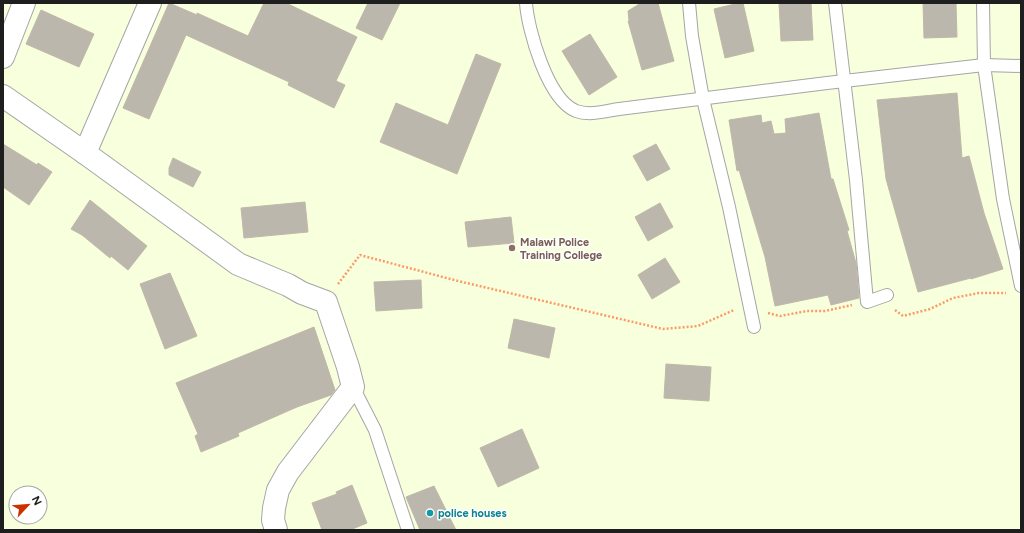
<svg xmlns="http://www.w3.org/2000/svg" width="1024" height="533" font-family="Figtree,sans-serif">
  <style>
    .education { fill: #f7ffdd; fill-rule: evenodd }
    .building { fill: #bcb7ad; stroke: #c1b8a6 }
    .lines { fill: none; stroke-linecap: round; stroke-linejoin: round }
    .lane-casing { stroke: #a5a5a5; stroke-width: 14 }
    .street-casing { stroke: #a5a5a5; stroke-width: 24 }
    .path { stroke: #fc9b67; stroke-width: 2.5; stroke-dasharray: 2 2; stroke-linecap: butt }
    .lane { stroke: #fff; stroke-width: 12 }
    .street { stroke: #fff; stroke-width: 22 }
    .education-dot { fill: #8d6e63; stroke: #fff; stroke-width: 1.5 }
    .culture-dot { fill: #0f9aa8; stroke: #fff; stroke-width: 1.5 }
    .labels { text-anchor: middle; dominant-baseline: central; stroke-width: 3; stroke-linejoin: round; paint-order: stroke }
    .education-label { font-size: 11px; font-weight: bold; fill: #785e54; stroke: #fff; text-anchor: start }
    .culture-label { font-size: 11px; font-weight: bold; fill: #0d838f; stroke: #fff; text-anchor: start }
  </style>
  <rect width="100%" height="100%" fill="#efeee4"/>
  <path class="education" d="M3,3H1021V530H3ZM16,493H40V517H16Z"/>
  <g class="building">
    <path d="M169,3L197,15V13L248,36L264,3H286L357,37L336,81L345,85L334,108L288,85L289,82L186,35L149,119L123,108Z"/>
    <path d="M368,3H400L382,40L356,28Z"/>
    <path d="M641,3H658L674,61L642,70L628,21H629L628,11Z"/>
    <path d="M739,3H743L754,51L725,58L714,9Z"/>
    <path d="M779,3H811L813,40L781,41Z"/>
    <path d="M923,3H956L957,37L924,38Z"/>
    <path d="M41,10L94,34L79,67L26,44Z"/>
    <path d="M590,34L617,77L589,95L562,51Z"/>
    <path d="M476,54L501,64L457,174L380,142L396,103L448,125Z"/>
    <path d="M957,93L962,158L969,156L984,213L1003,269L971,279V278L918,292L886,179L877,100Z"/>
    <path d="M819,113L831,179H833L849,230L847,231L856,263L859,298L831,305L828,295L775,306L765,257L739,170L737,171L729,120L761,115L762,123L771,121L774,134L786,133L785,119Z"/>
    <path d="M3,144L37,165L38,163L52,172L29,205L3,187Z"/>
    <path d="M656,144L670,169L647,181L633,156Z"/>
    <path d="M173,158L201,172L193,187L169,175V168Z"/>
    <path d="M90,200L147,246L128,270L111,256L110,258L82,235L71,229Z"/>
    <path d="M305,202L308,232L244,238L241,208Z"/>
    <path d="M660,203L673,227L648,241L635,217Z"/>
    <path d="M511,217L514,243L468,247L465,222Z"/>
    <path d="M665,258L680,282L652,299L638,275Z"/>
    <path d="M170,273L197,336L165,349L140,284Z"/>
    <path d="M421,280L422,308L376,311L374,282Z"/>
    <path d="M514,319L555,328L549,358L508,348Z"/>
    <path d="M314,327L335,390L331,395L297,407L238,433L239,436L201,452L195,436L198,434L176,383Z"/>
    <path d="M666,364L711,367L709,401L664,398Z"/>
    <path d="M522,429L539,468L498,487L480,448Z"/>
    <path d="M352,485L367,523L350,530H322L312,503L337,494L336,492Z"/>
    <path d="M434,486L456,530H420L406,497Z"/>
  </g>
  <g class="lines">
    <g class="lane-casing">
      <g id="lane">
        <path d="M526,3C528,31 548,100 576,111C590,116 606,111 619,109L827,83L984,65L1021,66"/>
        <path d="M689,3L692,36L703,99L729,207L754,327"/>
        <path d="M835,3L856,180L867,302L887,295"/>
        <path d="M983,3L984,65L1003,199L1021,286"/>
        <path d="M353,387L375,430L408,530"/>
      </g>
    </g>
    <g class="street-casing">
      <g id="street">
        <path d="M3,57L24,3"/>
        <path d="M3,96L85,153L238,264L288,285L302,293L326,302L348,367L353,387L288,472L278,490L274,508L273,520L276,530"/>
        <path d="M85,153L150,3"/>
      </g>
    </g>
    <g class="path">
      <path d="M338,284L360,255L458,281L663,329L698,326L734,310"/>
      <path d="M895,310L903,316L930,309L953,298L979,293H1006"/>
      <path d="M768,313L780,316L807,311H825L852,305"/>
    </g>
    <use href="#lane" class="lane"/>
    <use href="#street" class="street"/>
  </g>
  <circle class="education-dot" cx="512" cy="248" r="4"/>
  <circle class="culture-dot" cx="430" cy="513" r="4"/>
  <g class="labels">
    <g class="education-label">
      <text x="520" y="242">Malawi Police<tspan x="520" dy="13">Training College</tspan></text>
    </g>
    <g class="culture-label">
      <text x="438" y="513">police houses</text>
    </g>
  </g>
  <rect width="1024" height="533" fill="none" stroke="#1e1e1e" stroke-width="8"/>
  <g transform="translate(28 505) rotate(64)"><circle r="19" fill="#ffffff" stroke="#a5a5a5"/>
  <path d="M0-3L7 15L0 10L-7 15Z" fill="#cc3200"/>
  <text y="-6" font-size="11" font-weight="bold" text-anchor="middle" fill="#1e1e1e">N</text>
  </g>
</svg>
